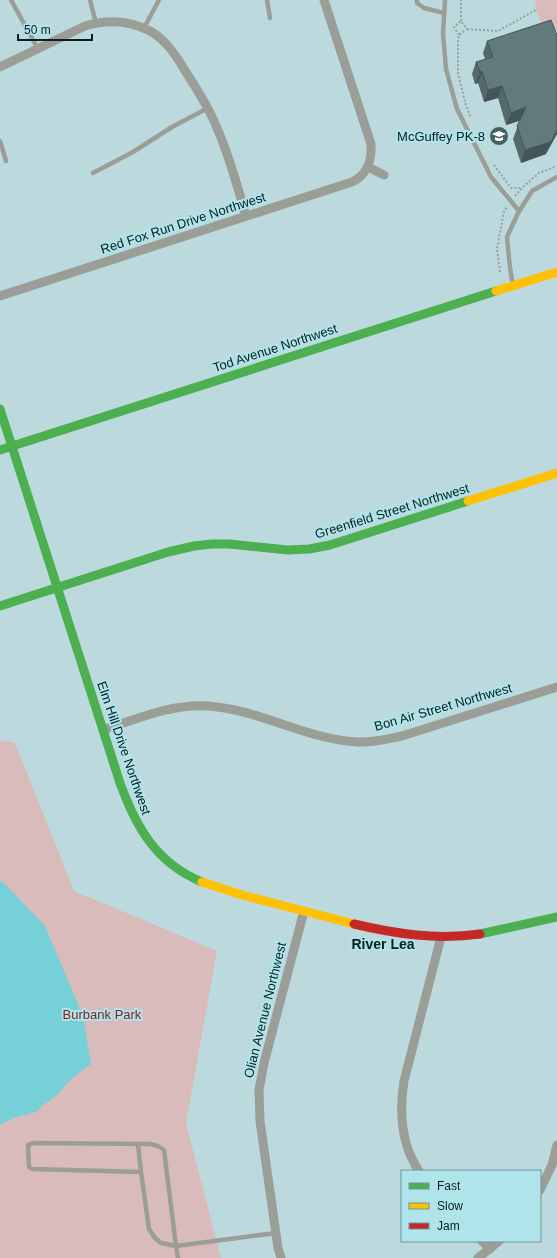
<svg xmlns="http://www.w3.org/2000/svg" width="557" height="1258" font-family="Arial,sans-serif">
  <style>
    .green { fill: #d8bbba }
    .water { fill: #76d0d7 }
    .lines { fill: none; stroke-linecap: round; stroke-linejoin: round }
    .path { stroke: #97a19e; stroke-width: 2; stroke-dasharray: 2 2; stroke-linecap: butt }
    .lane { stroke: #9a9e97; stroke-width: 4.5 }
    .street { stroke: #9a9e97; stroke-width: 9 }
    .fast { stroke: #4caf50; stroke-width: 9 }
    .slow { stroke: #ffc107; stroke-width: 9 }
    .jam { stroke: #c62828; stroke-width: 9 }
    .wall { fill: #53696b }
    .shaded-wall { fill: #445557 }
    .building { fill: #617a7c; stroke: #445557 }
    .labels { text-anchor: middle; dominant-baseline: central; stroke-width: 4; stroke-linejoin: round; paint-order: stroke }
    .poi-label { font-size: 13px; fill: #081e20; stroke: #afe5ea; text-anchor: end }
    .street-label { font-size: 13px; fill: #081e20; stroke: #afe5ea }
    .park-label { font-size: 13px; fill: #832025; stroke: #afe5ea }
    .neighbourhood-label { font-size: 14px; font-weight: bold; fill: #081e20; stroke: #afe5ea }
  </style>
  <rect width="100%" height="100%" fill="#bcdadd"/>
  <g class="green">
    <path d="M535,0H557V28L545,32L536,10Z"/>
    <path d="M0,740L15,743L74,891L217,951L186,1123L221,1258H0Z"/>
  </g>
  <path class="water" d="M0,881L3,882L45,926L83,1016L91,1064L72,1078L57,1095L43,1105L36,1112L13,1118L0,1125Z"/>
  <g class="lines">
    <g class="path">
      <path d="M461,21V0"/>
      <path d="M467,29L498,31L536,10"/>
      <path d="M459,35L454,27L461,21L467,29L459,35L458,39V73L466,106L471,118"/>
      <path d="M494,165L511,188H522"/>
      <path d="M515,196L522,188L539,173L557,166"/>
      <path d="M500,272L497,249L504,211L508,206"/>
    </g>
    <g class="lane">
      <path d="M11,0L38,49"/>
      <path d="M90,0L96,23"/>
      <path d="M267,0L270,18"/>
      <path d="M417,0V3L424,8L444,13"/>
      <path d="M445,0L443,34L446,69L457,109L491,177L519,211"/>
      <path d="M144,28L159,0"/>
      <path d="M0,141L6,161"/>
      <path d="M93,173L133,152L172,127L208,108"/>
      <path d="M513,286L510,268L507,237L518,213L532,191L557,177"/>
      <path d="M138,1144L141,1172"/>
      <path d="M178,1258L176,1246L164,1150L158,1146L150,1144L33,1143L28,1145L29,1167L32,1169L141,1172L149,1229L155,1238L161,1243L176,1246L276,1233"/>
    </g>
    <g class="street">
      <path d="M0,67L85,26C108,19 129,20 150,31C166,40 175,54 184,69C195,86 206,103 214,121C228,152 237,185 246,216"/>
      <path d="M368,167L384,175"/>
      <path d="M0,296L352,182C367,175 372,160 371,144L324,0"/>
      <path d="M103,730C137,719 173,703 209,706C260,710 306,739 357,742C373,743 387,739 402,736L557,687"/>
      <path d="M419,1171C401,1144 399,1112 404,1081L441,937"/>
      <path d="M540,1190L552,1165L557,1145"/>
      <path d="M482,1241L490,1249"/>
      <path d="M281,1258L278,1248L260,1121L259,1090L264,1063L304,911"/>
      <path d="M478,1258L499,1241"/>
    </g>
    <g class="fast">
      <path d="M0,409L120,783C136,827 156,863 202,882"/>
      <path d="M0,450L496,291"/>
      <path d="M0,606L168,552L194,546L212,544H229L288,550L309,549L330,545L468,501"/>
      <path d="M480,934L557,917"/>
    </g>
    <g class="slow">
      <path d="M496,291L557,272"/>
      <path d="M468,501L557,473"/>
      <path d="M202,882L242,895L354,924"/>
    </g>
    <path class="jam" d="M354,924C396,934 437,940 480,934"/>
  </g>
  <path class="wall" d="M487,41L546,154L521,163L513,139L520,120L506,125L498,98L484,102L478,83L475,84L472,74L476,62L485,59L483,53Z"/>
  <g class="shaded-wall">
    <path d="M482,71L478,83L475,84L480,72Z"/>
    <path d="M502,86L498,98L484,102L488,90Z"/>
    <path d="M526,107L522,120L506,125L511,113Z"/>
    <path d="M557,130V134L546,154L521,163L525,150Z"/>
  </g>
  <path class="building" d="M551,20L557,35V130L551,142L525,150L517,126L526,107L511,113L502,86L488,90L482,71L480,72L476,62L493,57L487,41Z"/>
  <defs>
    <g id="school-disc" transform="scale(1)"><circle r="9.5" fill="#476062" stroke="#afe5ea"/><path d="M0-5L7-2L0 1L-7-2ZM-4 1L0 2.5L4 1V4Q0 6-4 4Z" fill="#fff"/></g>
  </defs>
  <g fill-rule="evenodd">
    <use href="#school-disc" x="499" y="136"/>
  </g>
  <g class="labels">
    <g class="poi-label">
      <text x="485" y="136">McGuffey PK-8</text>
    </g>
    <g class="street-label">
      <text transform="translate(183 223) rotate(-18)">Red Fox Run Drive Northwest</text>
      <text transform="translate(275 348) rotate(-18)">Tod Avenue Northwest</text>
      <text transform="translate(392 511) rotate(-17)">Greenfield Street Northwest</text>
      <text transform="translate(443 707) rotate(-16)">Bon Air Street Northwest</text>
      <text transform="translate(124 748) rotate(71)">Elm Hill Drive Northwest</text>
      <text transform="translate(265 1010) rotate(-76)">Olian Avenue Northwest</text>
    </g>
    <g class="park-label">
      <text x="102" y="1014">Burbank Park</text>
    </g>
    <g class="neighbourhood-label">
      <text x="383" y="944">River Lea</text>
    </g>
  </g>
  <rect x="401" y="1170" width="140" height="72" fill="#afe5ea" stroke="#6c9599"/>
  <rect x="409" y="1183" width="20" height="6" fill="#4caf50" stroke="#6c9599"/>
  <text x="437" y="1190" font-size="12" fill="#081e20">Fast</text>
  <rect x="409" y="1203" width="20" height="6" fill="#ffc107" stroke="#6c9599"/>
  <text x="437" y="1210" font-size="12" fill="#081e20">Slow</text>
  <rect x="409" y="1223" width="20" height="6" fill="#c62828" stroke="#6c9599"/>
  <text x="437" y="1230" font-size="12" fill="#081e20">Jam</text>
  <path d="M18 34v6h74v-6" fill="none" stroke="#081e20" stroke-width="2"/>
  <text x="24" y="34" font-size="12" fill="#081e20" stroke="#afe5ea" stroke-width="3" paint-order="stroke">50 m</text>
</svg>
